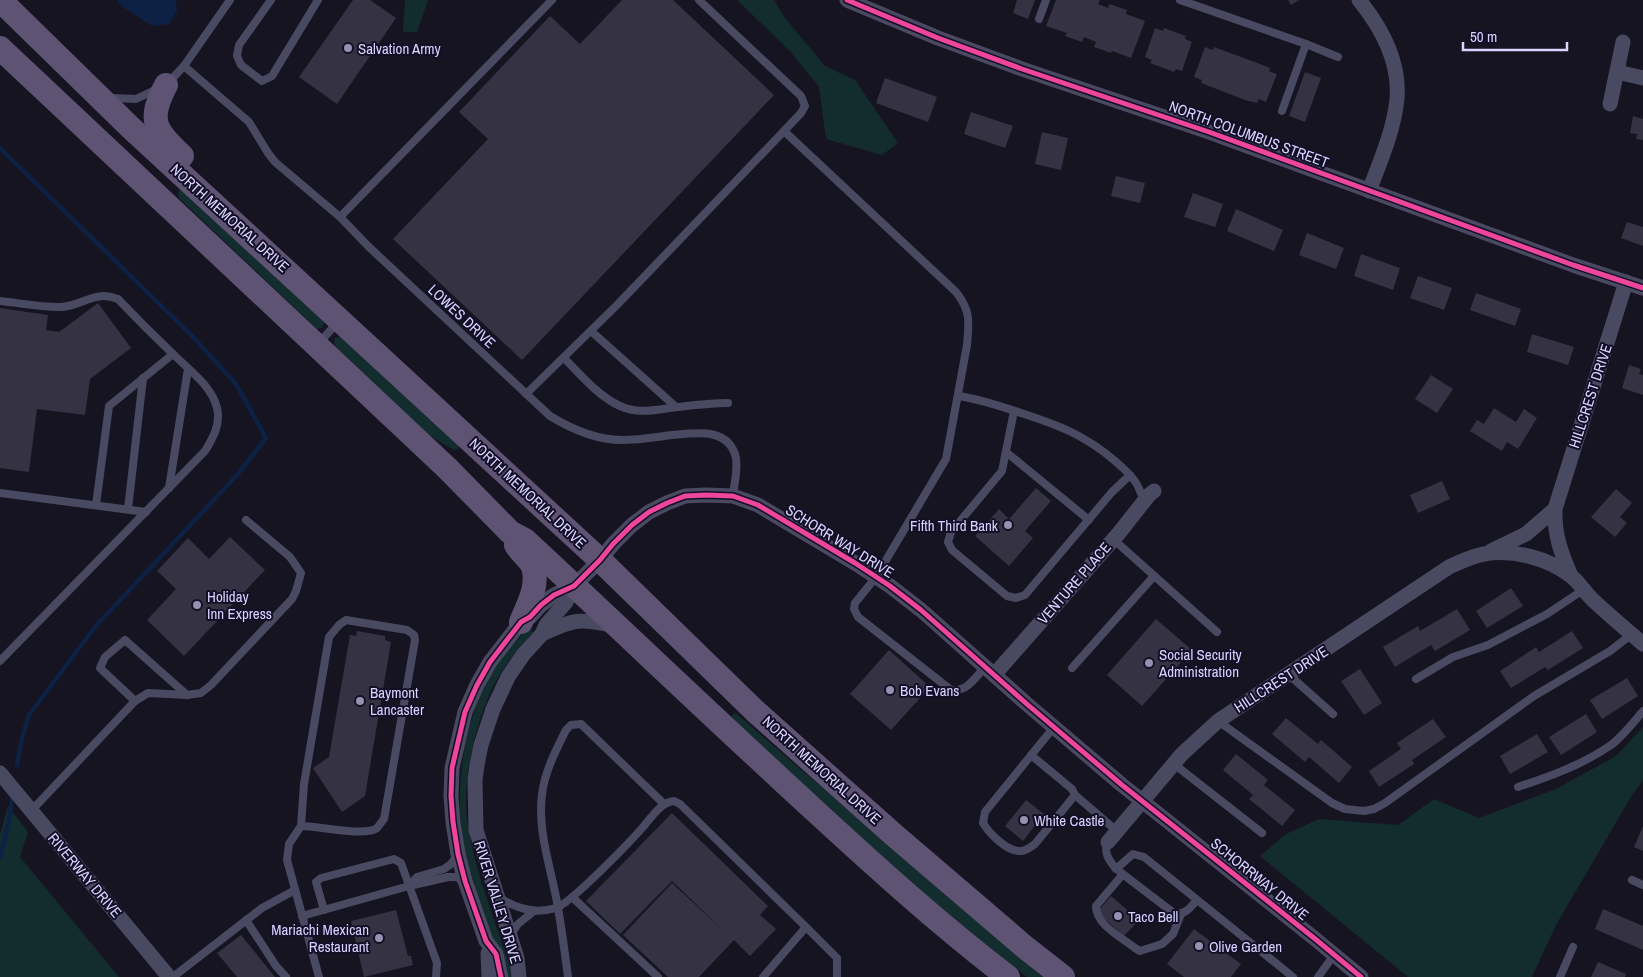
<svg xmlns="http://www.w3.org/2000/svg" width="1643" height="977" font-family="'Archivo Narrow',sans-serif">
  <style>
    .green { fill: #132c2d }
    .water { fill: #0d2144 }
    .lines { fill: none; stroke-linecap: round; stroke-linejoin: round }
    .stream { stroke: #0d2144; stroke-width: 4.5 }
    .building { fill: #343243 }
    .service { stroke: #4a4962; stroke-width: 8 }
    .minor { stroke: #4a4962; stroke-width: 15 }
    .primary { stroke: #5e5373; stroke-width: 24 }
    .cycleway-casing { stroke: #130f26; stroke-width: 8 }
    .cycleway { stroke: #ed469a; stroke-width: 5 }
    .poi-dot { fill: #9591b1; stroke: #130f26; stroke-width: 2 }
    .labels { text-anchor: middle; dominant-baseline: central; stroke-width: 4; stroke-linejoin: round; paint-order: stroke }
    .poi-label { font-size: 15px; fill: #d9d4ff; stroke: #130f26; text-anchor: start }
    .street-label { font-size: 15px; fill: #d9d4ff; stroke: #130f26 }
  </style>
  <rect width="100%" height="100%" fill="#161421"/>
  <g class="green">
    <path d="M405,0H428L417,32H403Z"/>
    <path d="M737,0H774L785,18L825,66L855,80L898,143L882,155L826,139L819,87L789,50Z"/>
    <path d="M181,187L324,317V324L322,328L317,329L179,198L178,192Z"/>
    <path d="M338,337H343L457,443L459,446L458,449L454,450L427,434L335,347L334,342L335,338Z"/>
    <path d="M528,627L533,632C518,650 501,669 491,691C475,726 462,782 467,820C475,874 497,926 514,977H506C493,939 478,900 467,861C453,806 460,736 485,685C495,664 513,645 528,627Z"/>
    <path d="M736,713L798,767L1049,977H1027L958,923L866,843L732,719V715Z"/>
    <path d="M1643,727V780L1631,797L1557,923L1532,977H1408L1260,856L1286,834L1319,819L1398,825L1434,799L1479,818L1556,789L1616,756Z"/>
    <path d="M8,806L28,832L20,857L119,977H0V834Z"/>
  </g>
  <path class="water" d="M117,0H176L177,11L169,24L152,26L123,7Z"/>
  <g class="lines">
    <g class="stream">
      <path d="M0,148L192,336L227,374L236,384L266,438L237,475L95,627L29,715L22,738L17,765"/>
      <path d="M0,857L9,821L13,794"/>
    </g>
  </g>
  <g class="building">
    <path d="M353,0H370L396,18L337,104L299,77Z"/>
    <path d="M622,0H673L774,95L522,360L393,239L488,139L459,112L550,16L580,44Z"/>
    <path d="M1017,0H1035L1028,19L1013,13Z"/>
    <path d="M1056,0H1100L1098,4L1108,8L1109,4L1127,10L1126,14L1145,21L1131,58L1112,51L1111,53L1094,47L1096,42L1084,37L1082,42L1065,36L1067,33L1046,26Z"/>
    <path d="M1288,0H1299L1291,5Z"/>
    <path d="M1155,28L1163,31L1164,28L1186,36L1185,39L1192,42L1182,71L1176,69L1174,72L1150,63L1152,60L1145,57Z"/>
    <path d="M1205,47L1213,50L1214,47L1260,64L1270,68L1269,71L1277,74L1266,102L1259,99L1257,103L1245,100L1201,83L1202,80L1194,77Z"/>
    <path d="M1305,72L1321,78L1305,122L1289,116Z"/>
    <path d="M885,78L937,97L928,122L876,103Z"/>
    <path d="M971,112L1013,126L1005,148L964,134Z"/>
    <path d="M1633,116L1643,119V140L1636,139L1637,134L1630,133Z"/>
    <path d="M1042,132L1068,138L1061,170L1035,164Z"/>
    <path d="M1116,176L1145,183L1140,203L1111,196Z"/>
    <path d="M1193,193L1223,204L1215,227L1184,217Z"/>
    <path d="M1236,209L1283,230L1274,251L1227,231Z"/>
    <path d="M1627,222L1643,227V246L1621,238Z"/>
    <path d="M1307,233L1344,248L1336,269L1299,255Z"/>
    <path d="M1361,254L1400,268L1393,290L1354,276Z"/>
    <path d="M1418,276L1452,288L1444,310L1410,298Z"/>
    <path d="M1476,293L1521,309L1515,326L1470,310Z"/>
    <path d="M98,303L131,348L90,379L85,415L37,409L29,472L0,468V308L48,315L46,330L59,332Z"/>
    <path d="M1532,334L1574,347L1568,365L1527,352Z"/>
    <path d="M1629,365L1641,369L1639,374L1643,375V395L1622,388Z"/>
    <path d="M1431,375L1453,389L1437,413L1415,399Z"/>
    <path d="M1494,408L1516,422L1524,409L1537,418L1518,449L1507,442L1502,451L1470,431L1477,420L1484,424Z"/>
    <path d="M1442,481L1450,499L1418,513L1410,495Z"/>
    <path d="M1036,488L1051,501L1025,531L1033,538L1009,566L975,536L999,509L1009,519Z"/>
    <path d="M1616,489L1632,503L1620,517L1627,523L1615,537L1591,517Z"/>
    <path d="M230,537L265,570L184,656L147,620L176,589L157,571L188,538L209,559Z"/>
    <path d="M1511,588L1523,606L1487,628L1476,611Z"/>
    <path d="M1457,609L1470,630L1435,651L1431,645L1395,667L1383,647L1418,626L1420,631Z"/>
    <path d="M1156,619L1192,650L1142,706L1107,675Z"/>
    <path d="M357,631L385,636V640L391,642L365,796L342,812L313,768L329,757L350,635L356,636Z"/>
    <path d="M1572,631L1583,648L1548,670L1545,667L1511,688L1500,671L1536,647L1539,652Z"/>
    <path d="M889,650L930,687L891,730L850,694Z"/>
    <path d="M1360,669L1382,703L1364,715L1341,681Z"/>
    <path d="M1627,678L1638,696L1602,719L1590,700Z"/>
    <path d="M1586,714L1597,732L1561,755L1549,737Z"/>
    <path d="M1286,718L1318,744L1321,740L1352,767L1339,783L1309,757L1305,762L1272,734Z"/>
    <path d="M1433,719L1446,737L1412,760L1414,764L1379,787L1369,771L1401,749L1397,743Z"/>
    <path d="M1537,734L1548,752L1510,774L1500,756Z"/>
    <path d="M1236,754L1268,780L1264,785L1295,810L1282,826L1249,799L1253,795L1223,770Z"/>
    <path d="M1026,800L1044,814L1023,841L1005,826Z"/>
    <path d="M672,813L768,906L760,915L776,929L750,956L734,940L699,977H668L623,935L672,883L725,932L672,881L620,934L586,901Z"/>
    <path d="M1643,826V851L1634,847Z"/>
    <path d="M1111,896L1139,920L1124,936L1097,912Z"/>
    <path d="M1603,909L1643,926V950L1595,929Z"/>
    <path d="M396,910L408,956H411L413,965L364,977L351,921Z"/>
    <path d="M1194,929L1241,964L1231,977H1184L1167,964Z"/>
    <path d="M241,935L275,977H237L217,953Z"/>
    <path d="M1598,962L1626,974L1625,977H1591Z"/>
  </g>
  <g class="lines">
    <g class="service">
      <path d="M271,0L239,45L237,56L241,65L262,81L272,76L318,0"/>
      <path d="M699,0L801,96L805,106L801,113L784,131"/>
      <path d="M1180,0L1306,44L1338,57"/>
      <path d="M1039,19L1046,0"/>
      <path d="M184,66L249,122L268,153L275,162L340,217L369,247L550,416C573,430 596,440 622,440C639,440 656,437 672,435C696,433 729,427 736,458C738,471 734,484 733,496"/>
      <path d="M167,84L184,66L230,0"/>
      <path d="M111,98L136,99L157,89"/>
      <path d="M1282,111L1306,44"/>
      <path d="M340,217L552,0"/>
      <path d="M0,301C19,303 39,307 58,307C82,308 92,289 118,299C136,318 154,336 173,354C188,369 212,386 217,408C221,424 213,438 205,451L0,661"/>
      <path d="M591,331L676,407"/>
      <path d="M318,344L337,323"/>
      <path d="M564,358C581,375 598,396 620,406C639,415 658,409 678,407C695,405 711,403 728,403"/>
      <path d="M526,394L617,305L784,131L956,292C971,311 969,322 967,345L946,459L876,577L855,603L854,609L858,617L951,690C967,692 975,678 985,667"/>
      <path d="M958,396C980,399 1000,406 1021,413C1058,425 1085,435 1115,461C1122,467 1129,473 1134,480C1139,486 1141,494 1144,501"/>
      <path d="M1014,411L1002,471L951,532L948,542L952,550L1007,596L1016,598L1025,595L1112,492L1130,475"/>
      <path d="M1006,452L1089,520"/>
      <path d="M169,488L188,369"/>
      <path d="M0,493L146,512"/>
      <path d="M96,505L109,406L173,354"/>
      <path d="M128,509L143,378"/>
      <path d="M1113,539L1217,632"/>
      <path d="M1072,668L1154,576"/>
      <path d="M1288,674L1333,714"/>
      <path d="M1416,679L1453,657L1488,645L1547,614L1583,590"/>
      <path d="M135,701L100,668L105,657L125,640L187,695"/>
      <path d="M1218,721L1332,803L1345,809L1364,811L1374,809L1385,803L1534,696L1610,651L1632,634"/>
      <path d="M1054,727L985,812L983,823C989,833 1007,852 1021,851C1026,851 1031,847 1035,844L1075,795"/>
      <path d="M1031,755L1072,789L1075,795L1118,832"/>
      <path d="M1174,764L1262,833"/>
      <path d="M1518,787C1551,776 1582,765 1611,745C1623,736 1633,723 1643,711"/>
      <path d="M31,811L135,701L148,693L187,695L201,693L211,685L292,599L296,591L301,573L290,557L246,520"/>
      <path d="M301,826C318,826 365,837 377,828C379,826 382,821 384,819L415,640L414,635L407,630L346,620L339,625L329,637L304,784L301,826L289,844L287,860L319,977"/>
      <path d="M1108,842C1103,853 1109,860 1116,869L1133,854L1144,857L1293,977"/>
      <path d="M1120,872L1175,914C1185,915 1191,907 1197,900"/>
      <path d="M1123,874L1096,906C1096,925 1121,937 1135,948L1140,951L1162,944L1173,934L1181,914"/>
      <path d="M1632,880L1643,885"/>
      <path d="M409,886L417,877L444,869L451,864L458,854"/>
      <path d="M499,897C516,909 536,914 556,908C571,903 630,842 643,827C651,818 661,802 674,801L680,804L806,927L763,977"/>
      <path d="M572,897L658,977"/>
      <path d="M324,910L316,882L321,878L394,859L401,863L437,963L436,977"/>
      <path d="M302,916L409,886L448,877H456L464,881"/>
      <path d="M246,920L276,966L286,977"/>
      <path d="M806,927L837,958V977"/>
      <path d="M511,934L518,924L534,911"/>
      <path d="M173,977L262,908L295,890"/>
      <path d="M568,977C565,954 562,931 558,908C552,870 537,833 542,794C545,771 556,750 566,730L571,725L581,724L664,804"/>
      <path d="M1318,977L1334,955"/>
      <path d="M1560,977L1573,947"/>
    </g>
    <g class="minor">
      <path d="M847,0L938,38L1022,69L1209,132L1573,265L1643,288"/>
      <path d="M1359,0C1381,27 1400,62 1397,99C1394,130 1380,162 1369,191"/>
      <path d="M1617,72L1643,78"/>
      <path d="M1610,104L1623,42"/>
      <path d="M1491,551L1526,534L1555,509"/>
      <path d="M1571,576C1561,553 1554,534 1555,509L1626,282"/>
      <path d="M542,634C574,619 580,618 615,626"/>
      <path d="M994,675L1119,533L1149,495L1154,491"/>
      <path d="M0,773L169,977"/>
      <path d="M1108,842L1182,754L1218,721L1449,567C1460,562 1472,556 1484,554C1513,549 1548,558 1571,576C1580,583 1586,594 1594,601C1610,616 1627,630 1643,644"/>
      <path d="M488,953L489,977"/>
      <path d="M501,977L496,954L486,941L465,881L458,854L453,822L451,796L452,768L465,712L477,685L490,662L521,622L530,617L541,605L554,595L574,586L600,560L613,544L632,525L649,512L667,503L685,496L706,495L733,496L758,505L855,563L890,586L921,610L1028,705L1122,785L1314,938L1361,977"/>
      <path d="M519,977L517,958L476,830L475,780L477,765L481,745L493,709L508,677L523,655L542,634L546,625L566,602L574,586"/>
    </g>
    <g class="primary">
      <path d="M0,0L131,128L600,560L755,711L894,835L1026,948L1063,977"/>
      <path d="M0,48L447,468L510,532L525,540C621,629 716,720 813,809C876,867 940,925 1008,977"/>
      <path d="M166,85C147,121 155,130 182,156"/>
      <path d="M516,545C521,553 530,559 533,567C539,586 528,605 521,622"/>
    </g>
    <g class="cycleway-casing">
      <g id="cycleway">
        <path d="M847,0L938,38L1022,69L1209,132L1573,265L1643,288"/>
        <path d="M501,977L496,954L486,941L465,881L458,854L453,822L451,796L452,768L465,712L477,685L490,662L521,622L530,617L541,605L554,595L574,586L600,560L613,544L632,525L649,512L667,503L685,496L706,495L733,496L758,505L855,563L890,586L921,610L1028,705L1122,785L1314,938L1361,977"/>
      </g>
    </g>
    <use href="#cycleway" class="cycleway"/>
  </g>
  <g class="poi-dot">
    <circle cx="348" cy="48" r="5"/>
    <circle cx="1008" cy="525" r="5"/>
    <circle cx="197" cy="605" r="5"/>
    <circle cx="1149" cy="663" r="5"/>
    <circle cx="890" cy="690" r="5"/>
    <circle cx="360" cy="701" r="5"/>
    <circle cx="1024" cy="820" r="5"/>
    <circle cx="1118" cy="916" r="5"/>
    <circle cx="379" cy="938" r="5"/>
    <circle cx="1199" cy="946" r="5"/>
  </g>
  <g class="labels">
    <g class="poi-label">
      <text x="358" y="48">Salvation Army</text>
      <text x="998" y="525" text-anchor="end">Fifth Third Bank</text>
      <text x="207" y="596">Holiday<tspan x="207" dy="17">Inn Express</tspan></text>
      <text x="1159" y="654">Social Security<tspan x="1159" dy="17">Administration</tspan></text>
      <text x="900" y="690">Bob Evans</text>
      <text x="370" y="692">Baymont<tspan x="370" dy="17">Lancaster</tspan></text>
      <text x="1034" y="820">White Castle</text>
      <text x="1128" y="916">Taco Bell</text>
      <text x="369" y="929" text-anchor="end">Mariachi Mexican<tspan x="369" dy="17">Restaurant</tspan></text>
      <text x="1209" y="946">Olive Garden</text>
    </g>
    <g class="street-label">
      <text transform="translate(1249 134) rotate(20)">NORTH COLUMBUS STREET</text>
      <text transform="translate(230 218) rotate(42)">NORTH MEMORIAL DRIVE</text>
      <text transform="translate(462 316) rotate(43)">LOWES DRIVE</text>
      <text transform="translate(1590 396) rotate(-72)">HILLCREST DRIVE</text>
      <text transform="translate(528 493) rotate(43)">NORTH MEMORIAL DRIVE</text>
      <text transform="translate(840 541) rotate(32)">SCHORR WAY DRIVE</text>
      <text transform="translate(1074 583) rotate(-49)">VENTURE PLACE</text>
      <text transform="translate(1281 679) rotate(-33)">HILLCREST DRIVE</text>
      <text transform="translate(822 770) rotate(42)">NORTH MEMORIAL DRIVE</text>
      <text transform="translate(85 875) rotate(50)">RIVERWAY DRIVE</text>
      <text transform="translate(1260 879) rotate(39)">SCHORRWAY DRIVE</text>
      <text transform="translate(498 902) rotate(73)">RIVER VALLEY DRIVE</text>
    </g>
  </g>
  <path d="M1463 42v8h104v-8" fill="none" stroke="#d9d4ff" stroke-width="2.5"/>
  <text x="1470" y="42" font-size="15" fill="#d9d4ff" stroke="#130f26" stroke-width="4" paint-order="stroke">50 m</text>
</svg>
